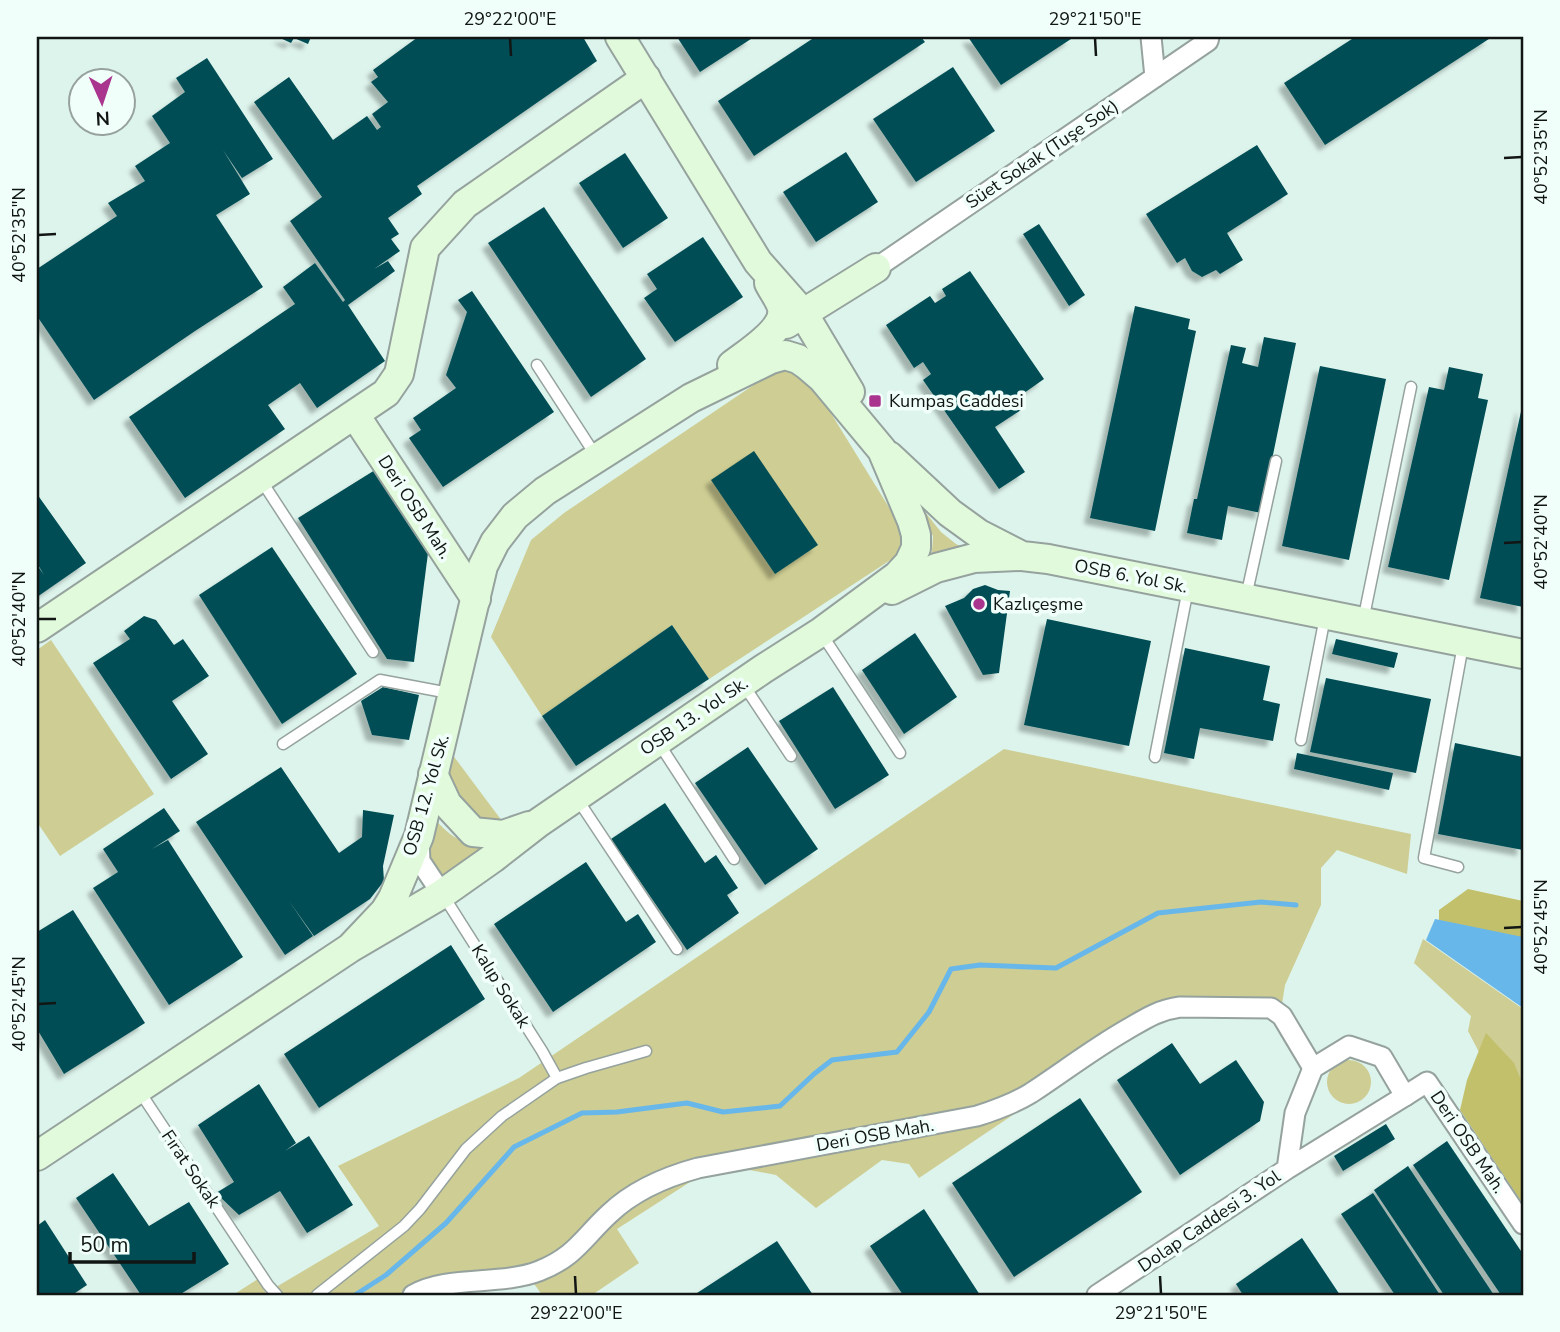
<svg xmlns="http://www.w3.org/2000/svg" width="1560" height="1332" font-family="'Nunito Sans',sans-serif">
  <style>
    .built { fill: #ddf4ec; fill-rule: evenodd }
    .green { fill: #cecd93 }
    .forest { fill: #c3c06c }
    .water { fill: #68b7ea }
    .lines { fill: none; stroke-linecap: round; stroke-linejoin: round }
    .stream { stroke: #68b7ea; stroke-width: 5 }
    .building { fill: #064e55; filter: url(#shadow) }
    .lane-casing { stroke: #95a29d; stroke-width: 13 }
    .street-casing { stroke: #95a29d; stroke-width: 23 }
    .secondary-casing { stroke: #95a29d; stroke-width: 32 }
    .lane { stroke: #fff; stroke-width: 10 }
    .street { stroke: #fff; stroke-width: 19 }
    .secondary { stroke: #e2fadc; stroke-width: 28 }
    .ticks { fill: none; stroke: #111614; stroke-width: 2.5 }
    .poi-dot { fill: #a9358f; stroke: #f1fffa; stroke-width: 2.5 }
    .labels { text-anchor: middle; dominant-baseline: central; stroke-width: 7; stroke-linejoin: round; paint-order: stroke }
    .street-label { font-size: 18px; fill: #111614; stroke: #f1fffa }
    .poi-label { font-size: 18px; fill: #111614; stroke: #f1fffa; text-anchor: start }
    .neatline { fill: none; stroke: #111614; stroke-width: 2.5 }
    .ticks-label { font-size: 18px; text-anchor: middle; fill: #111614 }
  </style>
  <defs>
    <filter id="shadow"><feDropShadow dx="-6" dy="6" stdDeviation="2" flood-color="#0004"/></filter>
  </defs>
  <rect width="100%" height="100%" fill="#f1fffa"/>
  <path class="built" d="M37,37H1523V1295H37ZM80,80H122V122H80Z"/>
  <g class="green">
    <path d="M779,368H803L903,530L898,555L709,679L672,625L542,716L491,637L531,540L564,513Z"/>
    <path d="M917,502L941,532L956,544L976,554L917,569L932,552L933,536Z"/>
    <path d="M51,640L154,794L60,856L37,822V650Z"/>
    <path d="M1004,749L1411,834L1407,874L1337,850L1321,868V905L1285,985L1280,1017L1172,1008L919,1178L909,1164L882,1160L816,1208L776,1175L718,1164L617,1229L639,1263L592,1295H542L530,1278L427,1295H233L258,1279L266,1293L379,1226L338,1166L519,1078Z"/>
    <path d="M449,750L502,821L467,818L444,780Z"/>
    <path d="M432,816C455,842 462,843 495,847L442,882L427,864Z"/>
    <path d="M1423,939L1523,1009V1120L1480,1054L1468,1031L1471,1016L1414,963Z"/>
    <circle cx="1349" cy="1082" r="22"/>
  </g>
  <g class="forest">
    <path d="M1468,889L1523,901V945L1439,928V910Z"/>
    <path d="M1486,1033L1514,1063L1523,1085V1204L1460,1110L1467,1080Z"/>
  </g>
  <path class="water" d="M1435,919L1523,937V1008L1426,940Z"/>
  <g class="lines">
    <path class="stream" d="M355,1295L386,1275L446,1223L514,1147L582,1113L617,1112L687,1103L723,1112L780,1106L814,1074L832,1060L897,1052L929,1012L951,969L980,965L1056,968L1158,913L1261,902L1296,905"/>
  </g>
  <g class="building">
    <path d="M278,37H311L308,44L294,38L291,43Z"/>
    <path d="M418,37H583L597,61L417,186L422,194L388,218L399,234L391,239L400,251L374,269L388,261L395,271L348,305L385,361L317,408L300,383L268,405L285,429L185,498L129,417L295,304L283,287L315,263L343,302L345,300L290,221L322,197L254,102L289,77L333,140L367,116L377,130L381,127L372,114L388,102L371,82L378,77L373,70Z"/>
    <path d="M677,37H754L700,72Z"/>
    <path d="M815,37H921L925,42L754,156L718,101Z"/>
    <path d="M968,37H1074L1001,85Z"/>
    <path d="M1355,37H1492L1325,145L1284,83Z"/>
    <path d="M207,58L273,159L242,178L223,150L250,194L216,215L263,287L195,331L94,400L37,316V269L117,216L108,203L145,181L135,166L170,143L152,116L185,92L176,78Z"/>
    <path d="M953,67L995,131L916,182L873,119Z"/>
    <path d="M1257,145L1288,194L1227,233L1243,260L1220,274L1216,270L1202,277L1192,271L1185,258L1177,263L1146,214Z"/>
    <path d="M846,152L878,202L816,242L783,192Z"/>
    <path d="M625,153L668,218L623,248L579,183Z"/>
    <path d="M544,207L646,359L591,397L488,243Z"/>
    <path d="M1039,224L1085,295L1069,306L1023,234Z"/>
    <path d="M703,237L743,297L675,342L644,298L657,289L647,274Z"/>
    <path d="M970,271L1044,379L1017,398L1024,408L995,427L1025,472L999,489L923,380L931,374L923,362L914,368L886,325L930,296L935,303L946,296L942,289Z"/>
    <path d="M472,291L554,412L443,487L409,438L421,430L413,418L456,388L446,375L467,312L458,300Z"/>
    <path d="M1135,306L1190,319L1188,329L1196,331L1155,531L1090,518Z"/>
    <path d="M1264,337L1296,343L1261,513L1228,506L1222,540L1187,533L1194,499H1197L1231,345L1246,348L1242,363L1258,367Z"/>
    <path d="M1320,366L1386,379L1349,560L1282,546Z"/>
    <path d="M1449,367L1483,374L1478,398L1488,400L1449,580L1388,567L1429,387L1444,390Z"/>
    <path d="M1522,407H1523V607L1480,598Z"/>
    <path d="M754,451L818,545L775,574L711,480Z"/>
    <path d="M375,470L428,553L414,662L387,659L298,518Z"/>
    <path d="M37,494L86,563L37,597V565L44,575L37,563Z"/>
    <path d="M272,547L357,674L282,724L199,595Z"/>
    <path d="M985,585L998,590L1010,591L999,673L983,675L945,606L964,598L973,589Z"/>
    <path d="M144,616L156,620L174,645L183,639L209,676L172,701L208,754L171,779L93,663L130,639L124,631Z"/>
    <path d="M1047,619L1151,641L1129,746L1024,725Z"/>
    <path d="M672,625L709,679L576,766L542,716Z"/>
    <path d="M915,633L957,697L904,734L862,670Z"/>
    <path d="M1336,639L1398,653L1394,668L1332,654Z"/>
    <path d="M1185,648L1270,666L1263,700L1280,704L1273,741L1200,728L1194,759L1164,753Z"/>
    <path d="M1326,678L1431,699L1416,773L1310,752Z"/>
    <path d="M383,687L419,695L409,740L372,735L361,701Z"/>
    <path d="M833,687L889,775L835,809L779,721Z"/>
    <path d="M1455,743L1523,757V850L1438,834Z"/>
    <path d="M748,747L818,849L765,885L695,783Z"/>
    <path d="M1297,753L1393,773L1389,790L1294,769Z"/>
    <path d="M281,767L339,853L362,837L363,810L394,815L383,866L384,881L370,899L314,936L289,901L313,936L285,955L196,822Z"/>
    <path d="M665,803L705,863L716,855L738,888L727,895L739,913L687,950L611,839Z"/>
    <path d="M164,808L180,831L152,849L168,840L243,957L169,1005L93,888L118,872L103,849Z"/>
    <path d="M586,862L626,922L638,914L656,942L553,1012L494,924Z"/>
    <path d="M73,910L145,1023L64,1074L37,1029V932Z"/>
    <path d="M451,945L485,999L319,1108L284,1054Z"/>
    <path d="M1172,1043L1200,1084L1236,1060L1264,1102L1260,1121L1180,1175L1117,1080Z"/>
    <path d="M259,1084L296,1143L285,1151L309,1136L353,1205L307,1233L280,1191L239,1215L216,1193L234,1182L198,1125Z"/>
    <path d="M1080,1098L1142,1192L1014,1277L952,1183Z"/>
    <path d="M1386,1124L1395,1139L1343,1171L1334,1156Z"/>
    <path d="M1447,1141L1523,1254V1295H1501L1413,1165Z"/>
    <path d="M1408,1166L1494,1295H1444L1374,1190Z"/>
    <path d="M113,1173L149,1226L189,1202L229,1264L179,1295H141L76,1198Z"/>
    <path d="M1373,1193L1440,1295H1395L1341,1214Z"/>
    <path d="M924,1209L980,1295H903L870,1246Z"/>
    <path d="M45,1220L87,1285L72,1295H37V1226Z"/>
    <path d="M1302,1238L1340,1295H1243L1236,1284Z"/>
    <path d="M777,1241L813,1295H694Z"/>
  </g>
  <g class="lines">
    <g class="lane-casing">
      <g id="lane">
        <path d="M537,365L596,456"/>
        <path d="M261,480L373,652"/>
        <path d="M1246,597L1276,461"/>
        <path d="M1363,621L1411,387"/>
        <path d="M821,633L900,753"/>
        <path d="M743,684L791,756"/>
        <path d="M1301,740L1325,617"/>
        <path d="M658,742L734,859"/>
        <path d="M283,744L380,680L449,693"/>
        <path d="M1155,757L1188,589"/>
        <path d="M578,800L677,949"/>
        <path d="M1458,867L1424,858L1463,645"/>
        <path d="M443,895L542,1051L557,1078"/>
        <path d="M140,1092L268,1285L277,1295"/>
        <path d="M317,1295L404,1226L420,1209L466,1149L502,1116L557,1078L586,1068L646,1051"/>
      </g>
    </g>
    <g class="street-casing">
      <g id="street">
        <path d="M1151,37L1155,77"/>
        <path d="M876,268L1208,41L1209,37"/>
        <path d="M419,841L420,861L442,894"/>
        <path d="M1405,1096L1427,1082L1523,1224"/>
        <path d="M413,1295C448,1275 500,1286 539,1271C575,1257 583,1238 609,1214C634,1190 665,1177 698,1168L977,1116C996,1110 1015,1103 1031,1093C1063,1072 1093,1049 1126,1030C1145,1019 1158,1010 1180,1007L1271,1008L1282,1016L1313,1068"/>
        <path d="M1097,1295L1287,1169L1405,1096L1382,1057L1349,1046L1313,1068L1295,1113L1287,1169"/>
      </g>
    </g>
    <g class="secondary-casing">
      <g id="secondary">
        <path d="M620,37L758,262L803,313L850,392"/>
        <path d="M786,324L876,268"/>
        <path d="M732,365C747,353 786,330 782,308C780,300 773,291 769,283"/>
        <path d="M355,415L476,599"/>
        <path d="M889,456L950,513L979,534L1022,556L1048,559L1523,654"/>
        <path d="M892,590L936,568L974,558L1020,556"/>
        <path d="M37,628L386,393L399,374L425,248L465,204L646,78"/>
        <path d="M433,774L447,804L473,832L503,835L529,826"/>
        <path d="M37,1156L350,948L385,911L393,898L419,836L483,566L495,542L515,516L545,491L691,398L771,359L785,355L798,359L808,366L822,378L882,450L912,521L916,535V548L909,563L897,576L821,632L763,669L538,823L493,858L442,894L350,948"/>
      </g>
    </g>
    <use href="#lane" class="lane"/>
    <use href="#street" class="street"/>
    <use href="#secondary" class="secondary"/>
  </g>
  <path class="ticks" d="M510,38L511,56M1095,38L1096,56M1504,158L1522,157M38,235L56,234M1504,543L1522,542M38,619H56M1504,928L1522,927M38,1004L56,1003M575,1276L576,1294M1160,1276L1161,1294"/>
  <g class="poi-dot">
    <rect x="868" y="394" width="14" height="14" rx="3.5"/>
    <circle cx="979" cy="604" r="7"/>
  </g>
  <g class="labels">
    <g class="street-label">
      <text transform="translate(1042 154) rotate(-34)">Süet Sokak (Tuşe Sok)</text>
      <text transform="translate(415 507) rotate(57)">Deri OSB Mah.</text>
      <text transform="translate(1131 576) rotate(11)">OSB 6. Yol Sk.</text>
      <text transform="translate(694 716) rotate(-34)">OSB 13. Yol Sk.</text>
      <text transform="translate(426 795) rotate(-74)">OSB 12. Yol Sk.</text>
      <text transform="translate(501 986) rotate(58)">Kalıp Sokak</text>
      <text transform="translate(875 1135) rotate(-10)">Deri OSB Mah.</text>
      <text transform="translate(1468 1142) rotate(56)">Deri OSB Mah.</text>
      <text transform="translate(191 1169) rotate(56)">Fırat Sokak</text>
      <text transform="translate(1209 1221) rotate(-34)">Dolap Caddesi 3. Yol</text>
    </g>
    <g class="poi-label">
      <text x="889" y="401">Kumpas Caddesi</text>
      <text x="993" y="604">Kazlıçeşme</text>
    </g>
  </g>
  <rect width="1560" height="1332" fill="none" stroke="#f1fffa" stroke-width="77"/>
  <g transform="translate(102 102) rotate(177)"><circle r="33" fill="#f1fffa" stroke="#97a29e" stroke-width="2"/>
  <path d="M0-5L12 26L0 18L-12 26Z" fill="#a9358f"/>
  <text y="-10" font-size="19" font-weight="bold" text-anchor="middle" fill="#111614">N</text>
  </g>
  <path d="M70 1252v10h124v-10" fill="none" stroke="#111614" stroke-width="3.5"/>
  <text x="80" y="1252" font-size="21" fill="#111614" stroke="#f1fffa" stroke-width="5" paint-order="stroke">50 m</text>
  <rect x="38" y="38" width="1484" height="1256" class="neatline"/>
  <g class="ticks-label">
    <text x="510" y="25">29°22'00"E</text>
    <text x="1095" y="25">29°21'50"E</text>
    <text transform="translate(1541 157) rotate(-90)" y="6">40°52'35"N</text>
    <text transform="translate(19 235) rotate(-90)" y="6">40°52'35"N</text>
    <text transform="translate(1541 542) rotate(-90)" y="6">40°52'40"N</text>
    <text transform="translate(19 619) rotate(-90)" y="6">40°52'40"N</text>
    <text transform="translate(1541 927) rotate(-90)" y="6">40°52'45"N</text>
    <text transform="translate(19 1004) rotate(-90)" y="6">40°52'45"N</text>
    <text x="576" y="1319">29°22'00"E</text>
    <text x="1161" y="1319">29°21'50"E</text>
  </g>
</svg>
